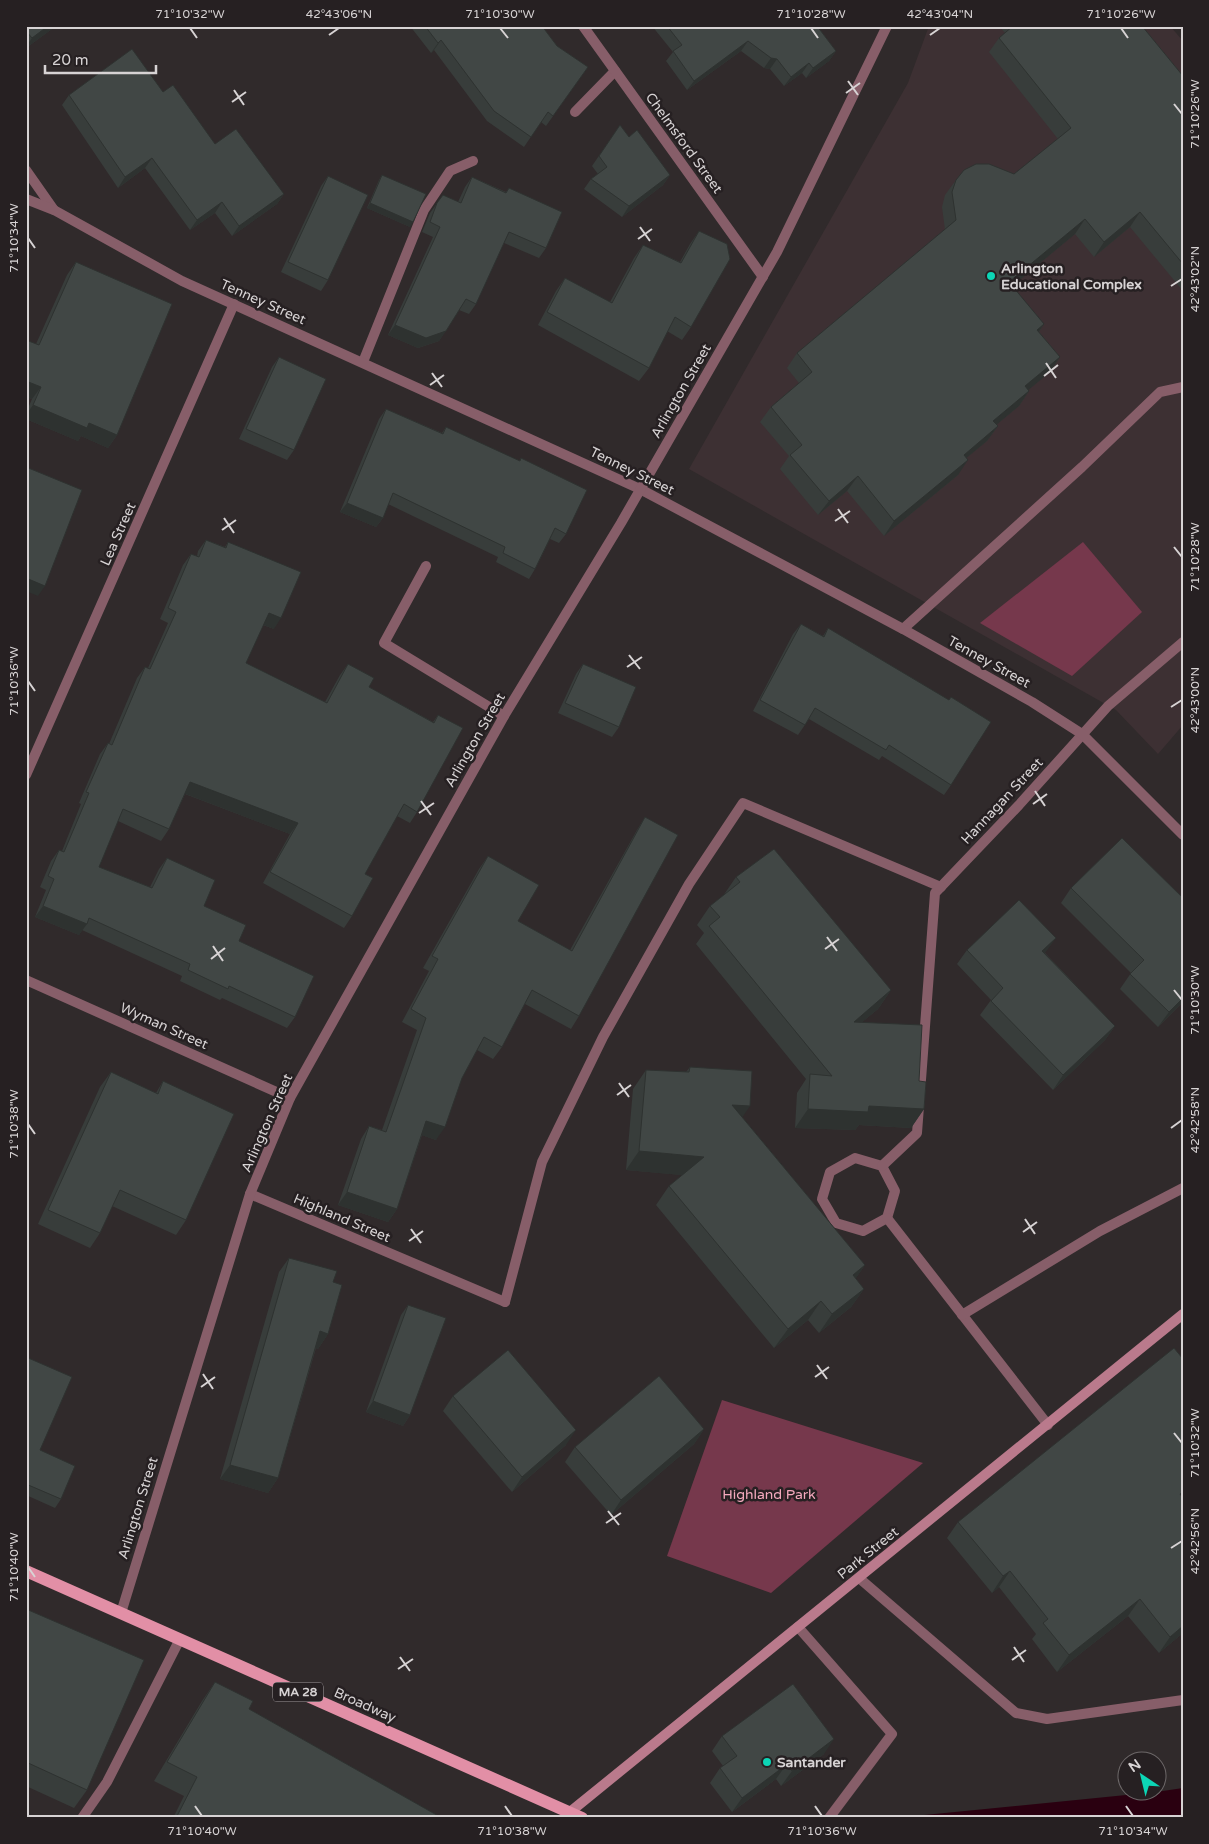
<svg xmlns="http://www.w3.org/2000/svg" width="1209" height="1844" font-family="'Varela Round',sans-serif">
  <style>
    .built { fill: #3d3033 }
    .green { fill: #76384c }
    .water { fill: #2a0010 }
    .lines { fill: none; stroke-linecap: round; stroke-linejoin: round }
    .service { stroke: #875e69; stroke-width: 10 }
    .minor { stroke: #875e69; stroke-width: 10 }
    .tertiary { stroke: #875e69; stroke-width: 10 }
    .secondary { stroke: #ba7a8c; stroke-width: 10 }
    .primary { stroke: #e28fa6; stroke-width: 12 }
    .wall { fill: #383d3b }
    .shaded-wall { fill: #2e3230 }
    .building { fill: #414745; stroke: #2e3230 }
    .ticks { fill: none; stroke: #d7d3d4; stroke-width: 2 }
    .poi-dot { fill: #0cd5b5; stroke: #262022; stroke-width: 2 }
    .labels { text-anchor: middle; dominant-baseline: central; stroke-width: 5; stroke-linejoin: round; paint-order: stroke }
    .shield { fill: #262022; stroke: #a29d9f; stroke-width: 1 }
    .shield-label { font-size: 12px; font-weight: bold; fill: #d7d3d4 }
    .street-label { font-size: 14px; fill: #d7d3d4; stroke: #262022 }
    .poi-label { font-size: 14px; font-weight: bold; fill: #d7d3d4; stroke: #262022; text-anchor: start }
    .park-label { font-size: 14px; fill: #f5a9be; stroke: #262022 }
    .neatline { fill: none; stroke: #d7d3d4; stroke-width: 2 }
    .ticks-label { font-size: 12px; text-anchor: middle; fill: #d7d3d4 }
  </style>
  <rect width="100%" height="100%" fill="#302a2b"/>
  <path class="built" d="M929,26H1170L1183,41V725L1158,754L1116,710L689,469L908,83Z"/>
  <g class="green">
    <path d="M1083,542L1142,612L1072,676L980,623Z"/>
    <path d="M722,1400L923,1463L771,1593L667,1556Z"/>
  </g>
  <path class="water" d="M1183,1788V1818H894L1156,1792Z"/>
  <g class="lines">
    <g class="service">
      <path d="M575,112L615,71"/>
      <path d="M363,362L424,210L450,171L473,161"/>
      <path d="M426,566L384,643L504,716"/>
      <path d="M903,629L1082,467L1160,392L1183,387"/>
      <path d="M855,1158L882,1166L895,1191L887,1218L863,1231L836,1223L822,1199L830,1172Z"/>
      <path d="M882,1166L917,1133L935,893L1019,805L1108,706L1183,642"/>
      <path d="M887,1218L1048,1425"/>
      <path d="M505,1302L542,1162L603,1037L689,884L743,803L941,887"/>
      <path d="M962,1315L1100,1231L1183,1188"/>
      <path d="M859,1578L1016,1713L1047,1719L1183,1700"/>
      <path d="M798,1627L892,1734L829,1818"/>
      <path d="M82,1818L107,1782L180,1639"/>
    </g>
    <g class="minor">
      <path d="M583,26L763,277"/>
      <path d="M26,170L54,210"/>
      <path d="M26,199L54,210L182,281L640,489L903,629L1032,702L1082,734L1183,835"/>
      <path d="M26,775L234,304"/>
      <path d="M26,980L290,1098"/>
      <path d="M250,1194L505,1302"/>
    </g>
    <path class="tertiary" d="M121,1613L250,1194L290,1098L504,716L621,523L777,252L887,26"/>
    <path class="secondary" d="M570,1812L1183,1314"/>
    <path class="primary" d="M26,1571L582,1818"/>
  </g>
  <g class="wall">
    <path d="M26,26H56L26,48Z"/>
    <path d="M410,26H542L557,46L588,67L546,126L541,122L524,147L487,121L434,50L431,53Z"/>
    <path d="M652,26H817L836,51L829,61L806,78L802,73L784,86L770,69L764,68L741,51L687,90L666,61L673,52Z"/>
    <path d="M999,26H1142L1183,76V291L1130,227L1094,257L1075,234L1012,286L1044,324L1039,332L1060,357L1050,372L1028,390L1029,391L1019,406L996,425L998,426L987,441L966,458L958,475L884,536L847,491L818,515L780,469L789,456L760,422L771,407L799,383L787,368L797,353L945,230L942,207L945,195L956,180L1014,174L1058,139L989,52L999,38L1005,33Z"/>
    <path d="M163,92L215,144L284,194L277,204L232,236L215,213L190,230L145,168L118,188L62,105L69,95Z"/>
    <path d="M620,125L629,137L670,175L663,185L622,217L584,189L591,179L598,174L592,166Z"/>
    <path d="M382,175L410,227L367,208L379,180Z"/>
    <path d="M328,176V280L321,291L281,272L321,186Z"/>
    <path d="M472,177L506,192L509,188L546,248L539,258L504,243L476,304L469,314L459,310L439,341L418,348L388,335L433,237L422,232L430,213L443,195L458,202L465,187Z"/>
    <path d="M699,231L691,327L682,340L667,331L649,368L639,381L538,325L556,291L565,278L610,302L634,258L643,245L680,262L690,244Z"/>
    <path d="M76,262L117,435L108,448L81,436L78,441L26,419V413L32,399L26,397V340L36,344L67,275Z"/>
    <path d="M279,357L294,450L287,460L239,439L272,367Z"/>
    <path d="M386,409L442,433L446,427L519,461L521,458L566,534L559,543L550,539L535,569L529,579L496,562L498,557L388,504L383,518L376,527L340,512L379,419Z"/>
    <path d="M206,540L225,547L228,542L274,629L263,625L246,663L325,702L340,675L348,664L369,687L433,722L438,715L417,812L410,823L397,816L365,874L352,916L344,928L263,883L290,834L185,794L169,829L161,841L118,821L99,867L150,887L159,869L167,858L204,906L239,941L295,1017L287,1028L222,998L220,1000L180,981L182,976L82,930L79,935L35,917L46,890L40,887L51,861L59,850L62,851L81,804L79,803L100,754L108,743L109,744L137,678L145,667L148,668L168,623L160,619L183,565L191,554L197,556L198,551Z"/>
    <path d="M801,624L823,636L828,628L951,785L944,795L882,756L879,760L809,719L798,735L753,711L793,634Z"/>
    <path d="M583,664L619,727L612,737L558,713L576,674Z"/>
    <path d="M645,817L579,1016L571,1029L525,1004L502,1047L493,1059L477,1050L462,1078L436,1140L422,1135L397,1209L388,1222L338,1205L361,1139L369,1126L382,1130L417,1030L402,1022L429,971L423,968L479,869L488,856L518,921L570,950L637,830Z"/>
    <path d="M1122,838L1183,1002L1158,1027L1120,989L1131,973L1061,903L1071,888Z"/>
    <path d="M736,877L891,990L878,1009L862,1022L919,1081L924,1109L911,1128L859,1125L855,1130L795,1128L797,1093L806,1079L696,944L704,933L697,925L710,906L723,896Z"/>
    <path d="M967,950L1045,953L1115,1026L1105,1040L1053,1090L980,1015L991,1000L957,964Z"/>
    <path d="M690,1067L742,1117L865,1265L855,1279L864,1289L851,1307L819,1333L808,1320L774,1348L656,1205L669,1186L683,1175L626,1170L633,1089L646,1070L686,1072Z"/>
    <path d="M111,1072L156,1093L163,1081L186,1220L176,1235L112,1206L100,1233L90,1248L38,1224L100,1087Z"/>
    <path d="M289,1258L333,1282L328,1334L318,1349L316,1348L278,1478L268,1493L220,1479L279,1272Z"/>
    <path d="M408,1305L410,1415L403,1426L366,1412L401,1315Z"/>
    <path d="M26,1357L40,1450L61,1499L55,1508L26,1495Z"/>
    <path d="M1183,1359V1633L1159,1653L1128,1616L1057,1672L1032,1639L1036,1634L999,1587L992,1593L947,1538L958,1522Z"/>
    <path d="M453,1396L566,1445L512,1492L443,1411Z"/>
    <path d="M704,1429L694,1444L611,1515L565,1462L575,1447Z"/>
    <path d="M26,1609L87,1790L74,1808L26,1786Z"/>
    <path d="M215,1682L249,1709L442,1818H173L184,1796L154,1781L202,1701Z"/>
    <path d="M722,1736L824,1754L781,1786L776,1779L732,1812L710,1783L720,1768L723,1766L712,1751Z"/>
  </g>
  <g class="shaded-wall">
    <path d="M48,26H56L26,48V47L32,38Z"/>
    <path d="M441,40L434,50L431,53L438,43Z"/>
    <path d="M748,41L741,51L687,90L694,81Z"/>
    <path d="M836,51L829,61L806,78L813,68Z"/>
    <path d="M771,58L777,59L770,69L764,68Z"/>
    <path d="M809,63L802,73L784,86L791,77Z"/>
    <path d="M152,158L145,168L118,188L125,177Z"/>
    <path d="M670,175L663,185L622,217L629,206Z"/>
    <path d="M284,194L277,204L232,236L239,226Z"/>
    <path d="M222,202L215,213L190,230L197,220Z"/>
    <path d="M370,203L413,222L410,227L367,208Z"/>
    <path d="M1140,212L1130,227L1094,257L1104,242Z"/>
    <path d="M1085,219L1075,234L999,297L1009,282Z"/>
    <path d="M1044,324L1034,339L1037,330Z"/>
    <path d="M395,325L446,331L439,341L418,348L388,335Z"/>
    <path d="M1060,357L1050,372L1015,401L1025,386Z"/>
    <path d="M26,381L41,387L32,399L26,397Z"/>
    <path d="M1029,391L1019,406L983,436L993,421Z"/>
    <path d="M33,405L89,423L117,435L108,448L81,436L78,441L26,419V415Z"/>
    <path d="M998,426L987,441L953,469L964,455Z"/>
    <path d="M968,460L958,475L884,536L894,521Z"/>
    <path d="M858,476L847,491L818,515L829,501Z"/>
    <path d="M347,503L383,518L376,527L340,512Z"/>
    <path d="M26,578L45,586L38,596L26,591Z"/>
    <path d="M269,613L281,618L274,629L261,624Z"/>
    <path d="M190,782L298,823L290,834L183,793Z"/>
    <path d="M43,906L87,924L79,935L35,917Z"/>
    <path d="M1056,938L1045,953L1032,965L1042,951Z"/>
    <path d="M891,990L878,1009L841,1040L854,1022Z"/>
    <path d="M1183,998V1002L1158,1027L1169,1012Z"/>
    <path d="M1115,1026L1105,1040L1053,1090L1063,1075Z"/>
    <path d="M732,1105L750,1106L737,1125Z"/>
    <path d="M869,1106L924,1109L911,1128L859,1125L855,1130L795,1128L808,1109Z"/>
    <path d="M426,1121L445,1127L436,1140L418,1134Z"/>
    <path d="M639,1151L704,1157L691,1176L626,1170Z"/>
    <path d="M347,1192L397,1209L388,1222L338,1205Z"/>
    <path d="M865,1265L852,1284L853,1275Z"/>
    <path d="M864,1289L851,1307L819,1333L832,1314Z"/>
    <path d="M821,1301L808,1320L774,1348L788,1329Z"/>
    <path d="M320,1331L328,1334L318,1349L310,1346Z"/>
    <path d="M373,1401L410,1415L403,1426L366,1412Z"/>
    <path d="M704,1429L694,1444L611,1515L621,1500Z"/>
    <path d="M576,1430L566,1445L512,1492L522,1477Z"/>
    <path d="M230,1465L278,1478L268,1493L220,1479Z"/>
    <path d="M1010,1571L999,1587L992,1593L1003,1576Z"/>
    <path d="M1140,1599L1128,1616L1057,1672L1069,1655Z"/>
    <path d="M1183,1626V1633L1159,1653L1170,1637Z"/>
    <path d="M834,1739L824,1754L781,1786L792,1771Z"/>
    <path d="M786,1765L776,1779L732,1812L742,1798Z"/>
  </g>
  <g class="building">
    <path d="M26,26H48L32,38L26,31Z"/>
    <path d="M425,26H542L557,46L588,67L553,116L548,112L531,137L494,111L441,40L438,43Z"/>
    <path d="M667,26H817L836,51L813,68L809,63L791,77L777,59L771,58L748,41L694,81L673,51L682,45Z"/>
    <path d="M1013,26H1142L1183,76V264L1140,212L1104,242L1085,219L1009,282L1044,324L1037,330L1060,357L1025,386L1029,391L993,421L998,426L964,455L968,460L894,521L858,476L829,501L790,455L802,445L771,407L812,372L797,353L956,220L952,192L956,180L964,170L976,164H989L1014,174L1071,128L999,38Z"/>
    <path d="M132,49L163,92L173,85L215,144L236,129L284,194L239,226L222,202L197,220L152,158L125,177L69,95Z"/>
    <path d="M620,125L629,137L637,130L670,175L629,206L591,179L607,167L599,156Z"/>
    <path d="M382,175L426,194L413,222L370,203Z"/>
    <path d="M328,176L368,195L328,280L288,262Z"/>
    <path d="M472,177L506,193L509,188L562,212L546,248L509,232L476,304L466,299L446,331L426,338L395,325L440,227L430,222L437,203L443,195L461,203Z"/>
    <path d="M699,231L727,244L730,259L691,327L675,317L649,368L547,312L565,278L612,303L643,245L681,263Z"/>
    <path d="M76,262L172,304L117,435L89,423L87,428L33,405L41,387L26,381V340L39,345Z"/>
    <path d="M279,357L326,379L294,450L246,429Z"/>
    <path d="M386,409L443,434L446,427L520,461L521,458L587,490L566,534L555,528L535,569L503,553L505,547L393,493L383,518L347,503Z"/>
    <path d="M26,467L82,490L45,586L26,578Z"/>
    <path d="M206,540L226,548L228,542L301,572L281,618L269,613L246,663L327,703L348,664L374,678L369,687L434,723L438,715L463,728L417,812L404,804L365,874L373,878L352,916L270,872L298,823L190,782L169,829L123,809L99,867L152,888L167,858L215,880L204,906L246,925L239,941L314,976L295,1017L229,986L228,989L188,970L190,964L89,918L87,924L43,906L54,879L48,876L59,850L64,852L89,793L86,792L108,743L112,745L145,667L150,669L176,612L168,608L191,554L199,557Z"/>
    <path d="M801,624L824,637L828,628L949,700L951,697L991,722L951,785L889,745L886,750L815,708L805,725L760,700Z"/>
    <path d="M583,664L636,687L619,727L565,703Z"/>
    <path d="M645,817L678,835L579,1016L532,990L502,1047L484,1037L462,1078L445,1127L426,1121L397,1209L347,1192L369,1126L386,1132L426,1018L411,1009L438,959L432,956L488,856L539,885L518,921L572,951Z"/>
    <path d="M1122,838L1183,898V998L1169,1012L1130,974L1144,960L1071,888Z"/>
    <path d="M774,849L891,990L854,1022L922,1025L919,1081L926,1082L924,1109L869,1106L868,1112L808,1109L810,1074L832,1076L709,926L720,917L710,906L740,882L736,877Z"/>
    <path d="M1019,900L1056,938L1042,951L1115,1026L1063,1075L991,1001L1003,988L967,950Z"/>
    <path d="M690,1067L752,1071L750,1106L732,1105L865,1265L853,1275L864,1289L832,1314L821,1301L788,1329L669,1186L704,1157L639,1151L646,1070L689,1072Z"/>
    <path d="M111,1072L158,1094L163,1081L234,1114L186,1220L120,1190L100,1233L48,1210Z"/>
    <path d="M289,1258L337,1271L333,1282L342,1285L328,1334L320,1331L278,1478L230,1465Z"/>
    <path d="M408,1305L446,1318L410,1415L373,1401Z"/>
    <path d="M1174,1348L1183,1359V1492L1180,1494L1183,1498V1626L1170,1637L1140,1599L1069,1655L1043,1623L1048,1619L1010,1571L1003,1576L958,1522Z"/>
    <path d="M508,1350L576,1430L522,1477L453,1396Z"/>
    <path d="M26,1357L72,1377L40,1450L75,1466L61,1499L26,1484Z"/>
    <path d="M659,1376L704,1429L621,1500L575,1447Z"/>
    <path d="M26,1609L144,1660L87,1790L26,1762Z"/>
    <path d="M215,1682L253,1701L249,1709L442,1818H176L197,1777L167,1762Z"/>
    <path d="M793,1684L834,1739L792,1771L786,1765L742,1798L720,1768L737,1756L722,1736Z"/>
  </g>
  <path class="ticks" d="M190,28L197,38M500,28L508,38M811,28L818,38M1121,28L1128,38M329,35L339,28M930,35L940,28M848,81L858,95M234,90L244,105M846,93L860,83M232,102L246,92M1174,104L1182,114M640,227L650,241M28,238L35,248M638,239L652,229M1171,286L1182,279M1046,363L1056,378M432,373L442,387M1044,376L1058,365M430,385L444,375M838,509L848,523M224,518L234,533M835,521L850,511M222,530L236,520M1174,547L1182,557M629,655L640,669M627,667L642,657M28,681L35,691M1171,707L1182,700M1035,791L1045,806M421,801L431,815M1033,804L1047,794M419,813L434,803M827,937L837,951M213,946L223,961M825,949L839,939M211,959L225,948M1174,990L1182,1000M619,1083L629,1097M617,1095L631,1085M28,1124L35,1134M1171,1128L1182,1120M1025,1219L1035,1234M411,1229L421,1243M1023,1232L1037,1222M409,1241L423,1231M817,1365L827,1379M203,1374L213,1389M815,1377L829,1367M201,1387L215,1377M1174,1433L1182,1443M608,1511L619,1525M606,1523L621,1513M1171,1548L1182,1541M28,1567L35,1577M1014,1647L1024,1662M400,1657L410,1671M1012,1660L1026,1650M398,1669L413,1659M195,1806L202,1816M505,1806L512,1816M815,1806L822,1816M1126,1806L1133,1816"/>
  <g class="poi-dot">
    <circle cx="991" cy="276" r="5"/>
    <circle cx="767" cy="1762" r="5"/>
  </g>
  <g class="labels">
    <rect class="shield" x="273" y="1682.5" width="50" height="19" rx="4"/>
    <g class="shield-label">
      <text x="298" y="1692">MA 28</text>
    </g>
    <g class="street-label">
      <text transform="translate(684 143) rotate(54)">Chelmsford Street</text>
      <text transform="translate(263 302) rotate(24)">Tenney Street</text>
      <text transform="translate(681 391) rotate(-60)">Arlington Street</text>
      <text transform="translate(632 471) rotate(26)">Tenney Street</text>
      <text transform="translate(118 534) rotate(-66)">Lea Street</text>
      <text transform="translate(989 662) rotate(29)">Tenney Street</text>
      <text transform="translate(475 740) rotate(-60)">Arlington Street</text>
      <text transform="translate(1002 801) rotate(-47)">Hannagan Street</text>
      <text transform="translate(164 1026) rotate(24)">Wyman Street</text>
      <text transform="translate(267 1123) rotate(-66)">Arlington Street</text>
      <text transform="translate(342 1218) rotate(23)">Highland Street</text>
      <text transform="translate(138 1508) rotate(-73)">Arlington Street</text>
      <text transform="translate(868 1553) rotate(-39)">Park Street</text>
      <text transform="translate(365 1705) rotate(24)">Broadway</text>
    </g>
    <g class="poi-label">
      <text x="1001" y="268">Arlington<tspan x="1001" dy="16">Educational Complex</tspan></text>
      <text x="777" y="1762">Santander</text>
    </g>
    <g class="park-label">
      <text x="769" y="1494">Highland Park</text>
    </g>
  </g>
  <rect width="1209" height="1844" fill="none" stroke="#262022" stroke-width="55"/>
  <g transform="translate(1142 1776) rotate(325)"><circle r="24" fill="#262022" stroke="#6d6869"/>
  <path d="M0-4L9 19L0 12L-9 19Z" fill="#0cd5b5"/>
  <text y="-8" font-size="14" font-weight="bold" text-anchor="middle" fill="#d7d3d4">N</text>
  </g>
  <path d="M45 65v8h111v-8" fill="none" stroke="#d7d3d4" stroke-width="2.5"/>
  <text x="52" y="65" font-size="15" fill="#d7d3d4" stroke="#262022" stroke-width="4" paint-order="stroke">20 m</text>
  <rect x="28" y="28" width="1154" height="1788" class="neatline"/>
  <g class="ticks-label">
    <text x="190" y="18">71°10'32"W</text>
    <text x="339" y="18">42°43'06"N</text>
    <text x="500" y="18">71°10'30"W</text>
    <text x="811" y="18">71°10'28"W</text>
    <text x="940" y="18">42°43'04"N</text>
    <text x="1121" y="18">71°10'26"W</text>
    <text transform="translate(1195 114) rotate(-90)" y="4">71°10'26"W</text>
    <text transform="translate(14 238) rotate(-90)" y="4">71°10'34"W</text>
    <text transform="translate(1195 279) rotate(-90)" y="4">42°43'02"N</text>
    <text transform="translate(1195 557) rotate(-90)" y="4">71°10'28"W</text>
    <text transform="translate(14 681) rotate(-90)" y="4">71°10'36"W</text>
    <text transform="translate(1195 700) rotate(-90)" y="4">42°43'00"N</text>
    <text transform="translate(1195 1000) rotate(-90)" y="4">71°10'30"W</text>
    <text transform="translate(1195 1120) rotate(-90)" y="4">42°42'58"N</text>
    <text transform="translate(14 1124) rotate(-90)" y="4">71°10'38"W</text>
    <text transform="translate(1195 1443) rotate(-90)" y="4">71°10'32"W</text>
    <text transform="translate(1195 1541) rotate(-90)" y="4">42°42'56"N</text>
    <text transform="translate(14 1567) rotate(-90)" y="4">71°10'40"W</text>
    <text x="202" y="1835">71°10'40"W</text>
    <text x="512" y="1835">71°10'38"W</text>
    <text x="822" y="1835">71°10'36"W</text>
    <text x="1133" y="1835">71°10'34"W</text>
  </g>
</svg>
